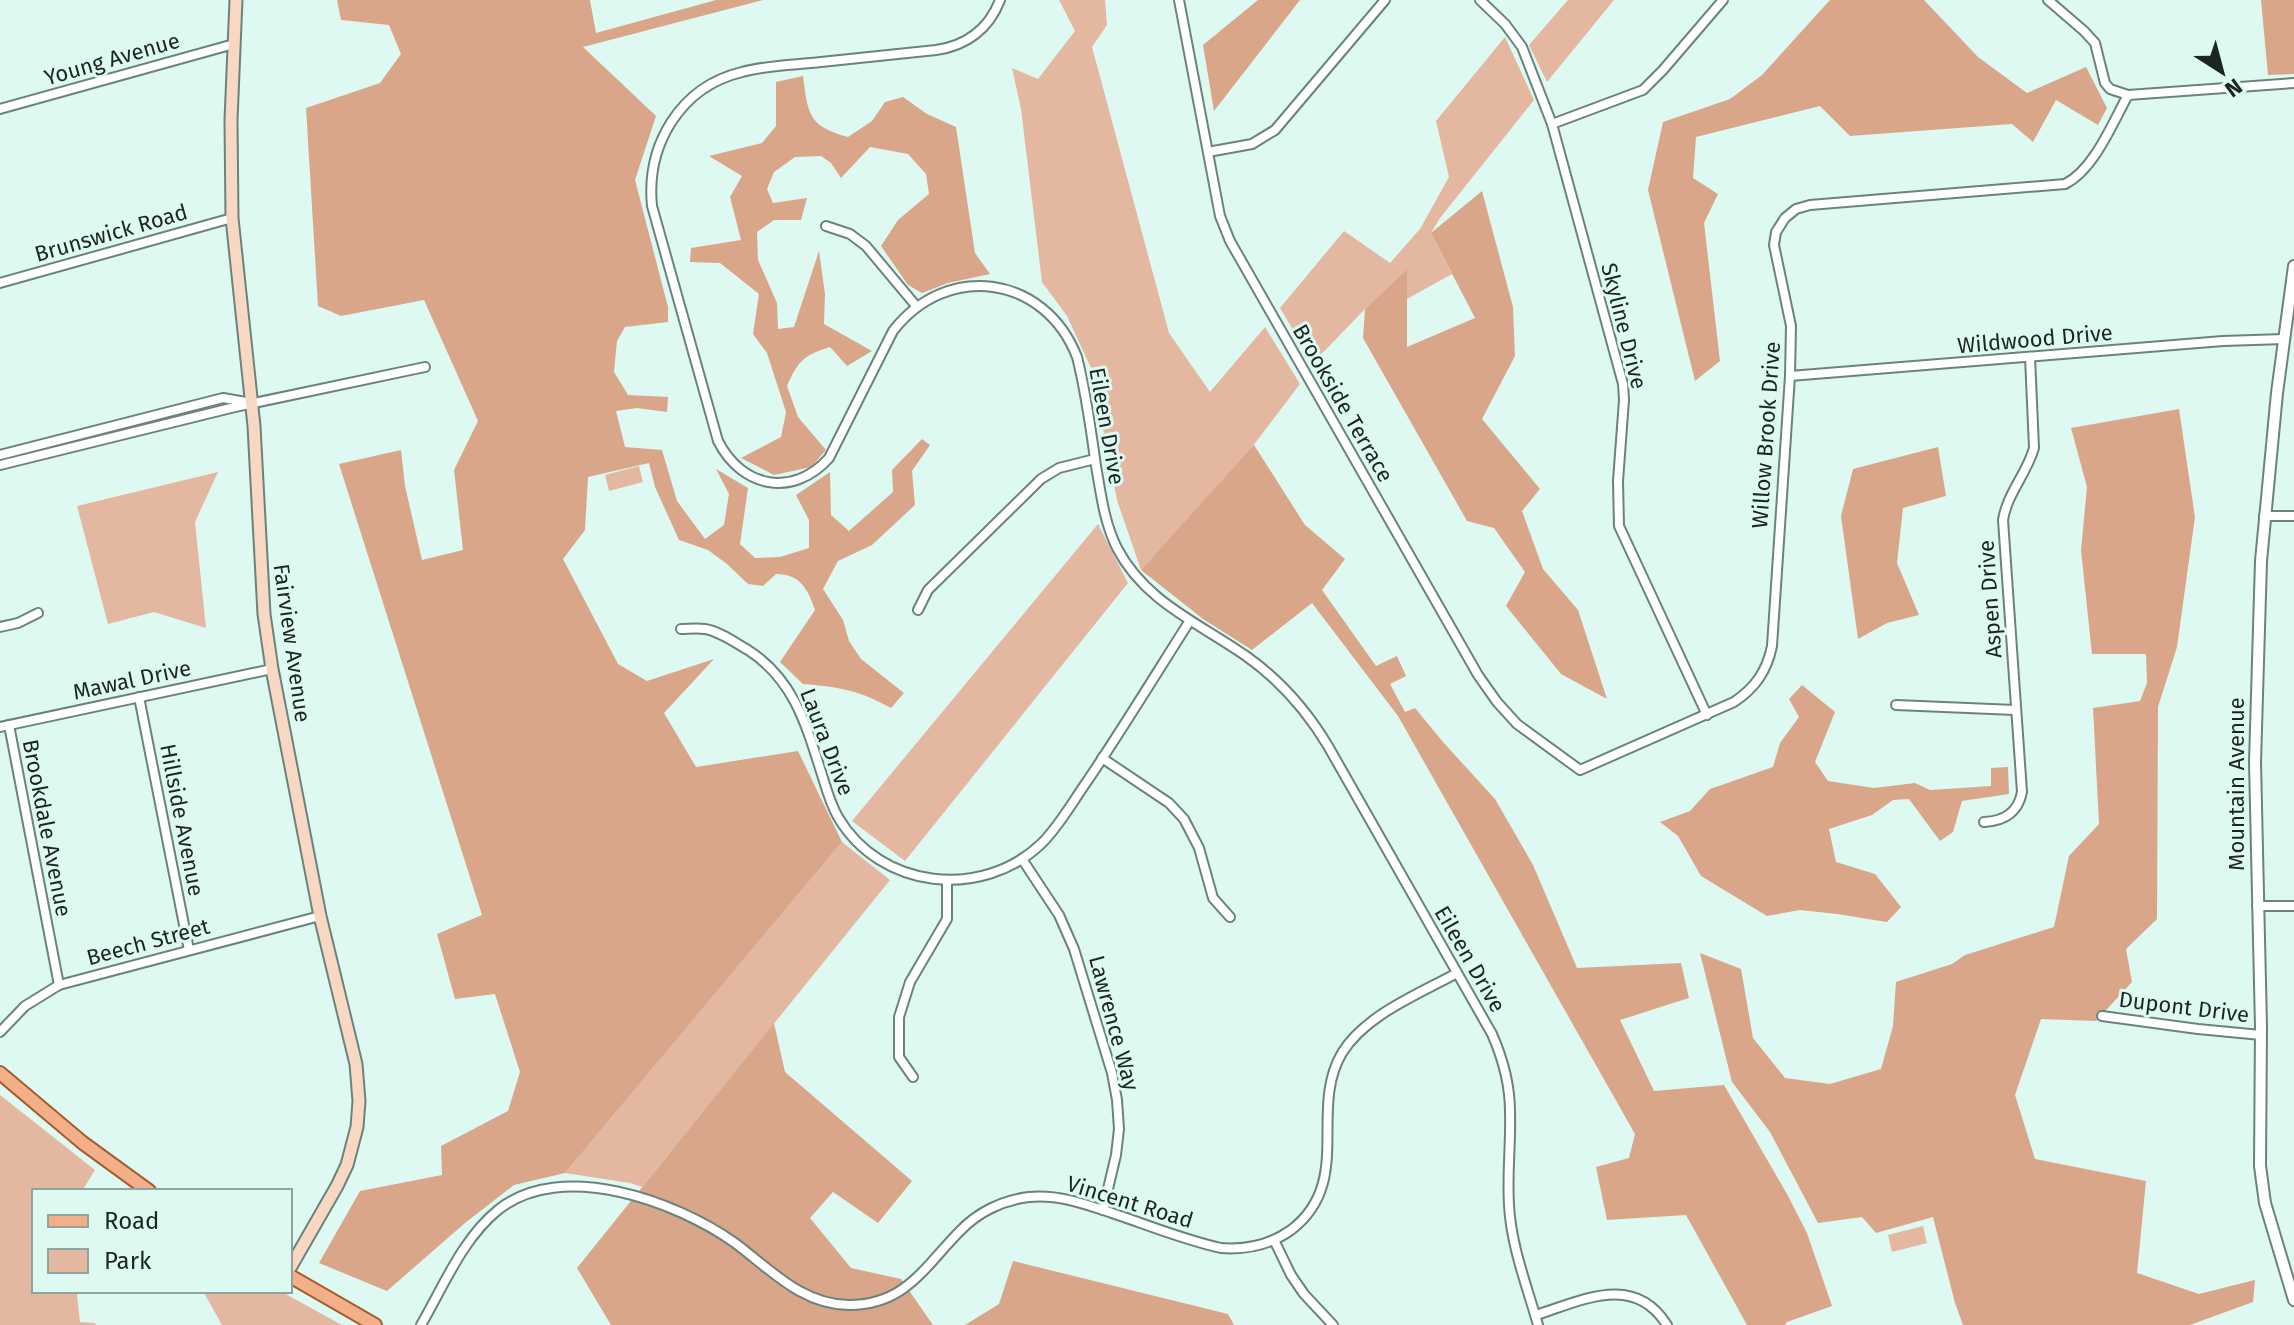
<svg xmlns="http://www.w3.org/2000/svg" width="2294" height="1325" font-family="'Fira Sans',sans-serif">
  <style>
    .green { fill: #e3b7a0 }
    .forest { fill: #d9a68a }
    .lines { fill: none; stroke-linecap: round; stroke-linejoin: round }
    .minor-casing { stroke: #6b837d; stroke-width: 12 }
    .tertiary-casing { stroke: #6b837d; stroke-width: 14 }
    .secondary-casing { stroke: #6b837d; stroke-width: 15 }
    .primary-casing { stroke: #a25e30; stroke-width: 16 }
    .minor { stroke: #fff; stroke-width: 8 }
    .tertiary { stroke: #fff; stroke-width: 10 }
    .secondary { stroke: #f9d8c3; stroke-width: 11 }
    .primary { stroke: #f3b088; stroke-width: 12 }
    .labels { text-anchor: middle; dominant-baseline: central; stroke-width: 6; stroke-linejoin: round; paint-order: stroke }
    .street-label { font-size: 22px; fill: #1b2522; stroke: #def9f2 }
  </style>
  <rect width="100%" height="100%" fill="#def9f2"/>
  <g class="green">
    <path d="M1059,0H1105L1107,25L1092,47L1169,333L1210,392L1265,327L1300,384L1240,463L1141,570L1117,500L1091,368L1067,316L1042,282L1021,109L1012,68L1038,79L1075,31Z"/>
    <path d="M1568,0H1614L1547,82L1529,45Z"/>
    <path d="M1505,37L1534,100L1440,218L1431,233L1452,274L1407,299L1406,270L1365,309L1313,363L1280,308L1344,231L1390,263L1420,229L1449,177L1436,121Z"/>
    <path d="M639,466L643,482L609,491L605,475Z"/>
    <path d="M218,472L195,522L206,628L154,612L108,624L77,506Z"/>
    <path d="M1098,524L1128,583L905,861L852,821Z"/>
    <path d="M842,842L890,880L642,1187L630,1183L565,1173Z"/>
    <path d="M0,1095L95,1170L82,1191H34V1291H79L77,1295L80,1322L95,1323L96,1325H0Z"/>
    <path d="M1923,1226L1927,1243L1892,1252L1888,1235Z"/>
    <path d="M203,1291H280L342,1325H222Z"/>
  </g>
  <g class="forest">
    <path d="M337,0H590L596,33L716,0H763L583,47L656,116L635,180L668,307V322L625,327L617,341L614,372L628,395L668,397L667,412L637,408L616,411L625,447L662,450L677,501L705,539L724,525L729,494L716,469L748,488L740,544L755,558L780,557L809,548V520L796,495L830,472L831,515L849,531L893,492L892,470L922,439L930,445L912,471L915,505L872,545L838,561L823,589L843,620L849,641L861,659L904,693L891,708C858,690 840,687 803,684L780,662L815,610C808,589 800,574 776,574L763,586L748,584L727,564L708,550L679,540L655,487L649,463L588,477L585,530L563,559L618,664L647,681L714,659L664,713L696,767L798,751L842,842L565,1173L514,1185L465,1223L387,1291L319,1263L360,1191L442,1175L441,1146L508,1111L520,1072L495,994L455,999L437,934L482,915L339,464L401,450L405,486L422,560L463,550L454,470L478,421L424,300L341,316L318,306L306,108L380,83L401,54L389,25L341,20Z"/>
    <path d="M1258,0H1300L1214,111L1203,45Z"/>
    <path d="M1830,0H1924L1978,57L2027,93L2086,67L2107,108L2098,125L2056,100L2033,142L2012,124L1850,136L1820,106L1696,137L1693,178L1718,194L1704,223L1720,361L1695,381L1648,190L1663,122L1730,99L1762,75Z"/>
    <path d="M2261,0H2294V74L2268,75Z"/>
    <path d="M803,76C808,114 808,126 848,137L872,121L885,102L903,97L927,114L956,127L975,253L990,274L948,283L922,293L908,285L881,246L898,220L929,194L926,174L908,154L870,147L841,178L831,163L821,156L795,157L774,172L767,189L773,203L807,198L801,220H774L757,232L758,260L777,303L778,329L794,327L819,251L825,294L824,324L872,351L847,366L830,347C804,355 798,361 787,386L798,417L826,450L811,467L774,475L741,458L781,437L786,412L767,353L753,334L759,294L720,263L690,262L691,248L741,240L730,197L742,176L709,156L762,143L776,126V82Z"/>
    <path d="M1482,191L1513,307L1515,356L1482,419L1540,489L1522,511L1543,569L1578,610L1607,699L1561,674L1506,606L1525,572L1494,528L1467,521L1363,338L1365,309L1407,269V347L1475,318L1431,233Z"/>
    <path d="M2179,409L2195,517L2177,647L2158,707L2157,919L2126,949L2132,982L2096,1021L2041,1019L2015,1095L2035,1159L2146,1181L2137,1273L2199,1294L2255,1280L2253,1302L2190,1325H1963L1955,1303L1933,1217L1876,1233L1862,1217L1818,1223L1770,1132L1732,1082L1700,953L1741,969L1753,1038L1785,1078L1830,1084L1881,1069L1893,1026L1896,982L1952,964L1965,955L2054,927L2069,856L2099,824L2093,708L2140,701L2147,683L2146,654H2092L2081,550L2087,487L2071,428Z"/>
    <path d="M1254,445L1305,525L1345,559L1322,590L1376,666L1397,656L1406,676L1390,684L1405,712L1415,708L1443,742L1495,799L1533,865L1577,968L1681,963L1689,998L1620,1020L1654,1091L1724,1085L1787,1194L1807,1233L1832,1306L1787,1322L1785,1325H1747L1686,1215L1607,1220L1596,1167L1629,1158L1635,1134L1398,716L1312,603L1252,650L1203,619L1141,570Z"/>
    <path d="M1938,447L1946,496L1903,508L1897,563L1919,615L1887,623L1858,639L1841,516L1853,469Z"/>
    <path d="M1802,685L1835,712L1815,762L1828,781L1874,788L1915,783L1930,790L1991,786V768L2008,767L2009,794L1962,801L1953,832L1940,841L1909,799L1893,800L1872,815L1829,829L1836,862L1875,874L1901,907L1887,922L1837,914L1800,910L1767,916L1701,876L1678,836L1660,822L1690,811L1710,789L1773,767L1780,743L1799,717L1789,699Z"/>
    <path d="M774,1023L785,1072L912,1181L878,1223L833,1192L810,1218L851,1268L901,1279L933,1325H611L577,1268Z"/>
    <path d="M1013,1261L1228,1314L1234,1325H965L999,1304Z"/>
  </g>
  <g class="lines">
    <g class="minor-casing">
      <g id="minor">
        <path d="M1000,0C989,29 966,46 936,50C897,54 859,58 821,62C795,65 767,65 742,72C680,87 646,145 652,206L718,441C742,488 793,498 829,458L893,331C947,261 1045,275 1077,357C1086,392 1091,430 1096,466C1101,494 1104,522 1117,548C1145,602 1199,623 1246,656C1280,680 1307,711 1328,746L1492,1034C1503,1059 1510,1085 1510,1112C1511,1143 1507,1174 1509,1205C1511,1246 1527,1286 1538,1325"/>
        <path d="M1179,0L1220,216L1230,241L1478,675L1497,702L1517,724L1580,770L1734,702C1755,688 1767,671 1772,646L1790,376L1791,326L1774,245L1776,232L1785,218L1796,209L1810,205L2065,184C2094,170 2113,122 2128,95L2294,83"/>
        <path d="M1480,0L1505,24L1522,47L1552,124L1623,384L1624,400L1618,481L1619,526L1707,715"/>
        <path d="M2048,0L2084,31L2095,43L2105,83L2110,89L2128,95"/>
        <path d="M0,109L234,44"/>
        <path d="M1552,124L1643,90L1663,70L1723,0"/>
        <path d="M1208,152L1252,144L1275,130L1385,0"/>
        <path d="M826,226L850,234L866,246L917,307"/>
        <path d="M0,283L232,218"/>
        <path d="M1790,376L2223,341L2284,339"/>
        <path d="M0,455L223,398L246,402"/>
        <path d="M0,465L235,407L425,367"/>
        <path d="M2264,516H2294"/>
        <path d="M918,610L928,590L1041,479L1059,468L1095,459"/>
        <path d="M0,627L18,623L38,613"/>
        <path d="M681,629C688,629 697,628 705,629C719,631 736,643 748,650C795,680 807,728 823,778C827,791 831,805 838,817C880,889 982,901 1042,843C1060,825 1073,801 1088,780C1123,728 1156,674 1189,622"/>
        <path d="M139,697L189,950"/>
        <path d="M1896,705L2015,710"/>
        <path d="M9,725L59,985"/>
        <path d="M0,727L272,669"/>
        <path d="M1102,758L1169,803L1184,819L1199,848L1213,898L1230,917"/>
        <path d="M1984,822C2004,821 2018,813 2022,792L2003,520C2007,494 2027,473 2034,448L2030,357"/>
        <path d="M1022,859L1059,915L1074,949L1112,1073L1117,1100L1119,1129L1116,1155L1103,1210"/>
        <path d="M2257,906H2294"/>
        <path d="M2102,1016L2198,1029L2261,1035"/>
        <path d="M0,1032L25,1006L59,985L320,916"/>
        <path d="M913,1077L899,1057V1017L910,982L947,919V881"/>
        <path d="M1274,1240L1291,1275L1304,1294L1333,1325"/>
        <path d="M1536,1315C1581,1301 1634,1272 1667,1325"/>
        <path d="M421,1325C443,1287 463,1238 498,1210C561,1159 676,1201 735,1243C770,1269 802,1305 849,1305C906,1305 925,1266 960,1231C978,1212 1003,1200 1029,1197C1058,1194 1085,1204 1112,1213C1148,1225 1184,1240 1221,1248C1246,1250 1270,1245 1291,1230C1354,1182 1308,1110 1342,1053C1365,1015 1419,994 1457,973"/>
      </g>
    </g>
    <g class="tertiary-casing">
      <path id="tertiary" d="M2294,266L2277,393L2261,561L2255,762L2261,1027L2260,1166L2265,1203L2294,1300"/>
    </g>
    <g class="secondary-casing">
      <path id="secondary" d="M236,0L231,120L232,218L254,426L264,614L272,669L320,916L356,1064L359,1101L357,1127L347,1165L337,1186L290,1268"/>
    </g>
    <g class="primary-casing">
      <g id="primary">
        <path d="M0,1073L83,1143L149,1191"/>
        <path d="M290,1276L375,1325"/>
      </g>
    </g>
    <use href="#minor" class="minor"/>
    <use href="#tertiary" class="tertiary"/>
    <use href="#secondary" class="secondary"/>
    <use href="#primary" class="primary"/>
  </g>
  <g class="labels">
    <g class="street-label">
      <text transform="translate(112 59) rotate(-16)">Young Avenue</text>
      <text transform="translate(111 233) rotate(-16)">Brunswick Road</text>
      <text transform="translate(1624 326) rotate(76)">Skyline Drive</text>
      <text transform="translate(2035 339) rotate(-5)">Wildwood Drive</text>
      <text transform="translate(1343 403) rotate(60)">Brookside Terrace</text>
      <text transform="translate(1107 426) rotate(80)">Eileen Drive</text>
      <text transform="translate(1766 435) rotate(-86)">Willow Brook Drive</text>
      <text transform="translate(1990 599) rotate(-94)">Aspen Drive</text>
      <text transform="translate(292 643) rotate(82)">Fairview Avenue</text>
      <text transform="translate(132 680) rotate(-12)">Mawal Drive</text>
      <text transform="translate(827 742) rotate(69)">Laura Drive</text>
      <text transform="translate(2236 784) rotate(-90)">Mountain Avenue</text>
      <text transform="translate(182 820) rotate(79)">Hillside Avenue</text>
      <text transform="translate(47 828) rotate(79)">Brookdale Avenue</text>
      <text transform="translate(148 942) rotate(-15)">Beech Street</text>
      <text transform="translate(1470 959) rotate(60)">Eileen Drive</text>
      <text transform="translate(2184 1007) rotate(7)">Dupont Drive</text>
      <text transform="translate(1114 1023) rotate(75)">Lawrence Way</text>
      <text transform="translate(1130 1202) rotate(17)">Vincent Road</text>
    </g>
  </g>
  <rect x="32" y="1189" width="260" height="104" fill="#def9f2" stroke="#90a49f" stroke-width="2"/>
  <rect x="48" y="1215" width="40" height="12" fill="#f3b088" stroke="#90a49f" stroke-width="2"/>
  <text x="104" y="1229" font-size="24" fill="#1b2522">Road</text>
  <rect x="48" y="1249" width="40" height="24" fill="#e3b7a0" stroke="#90a49f" stroke-width="2"/>
  <text x="104" y="1269" font-size="24" fill="#1b2522">Park</text>
  <g transform="translate(2222 72) rotate(144)" stroke="#def9f2" stroke-width="6" paint-order="stroke">
  <path d="M0-6L14 30L0 20L-14 30Z" fill="#1b2522"/>
  <text y="-12" font-size="22" font-weight="bold" text-anchor="middle" fill="#1b2522">N</text>
  </g>
</svg>
